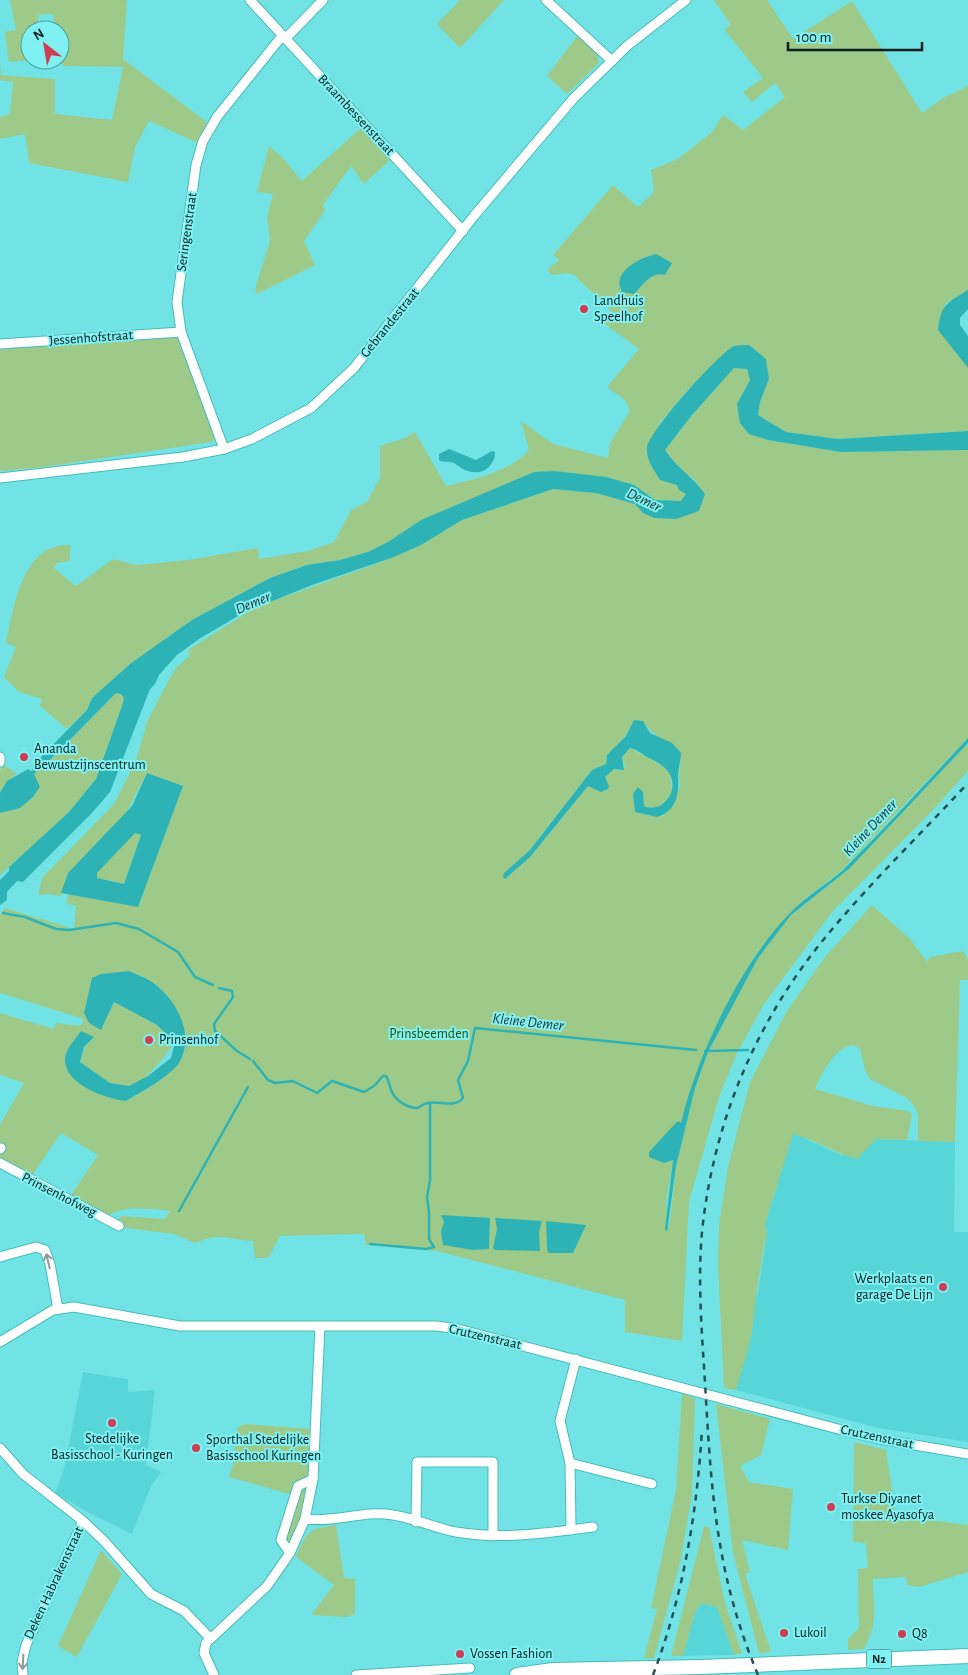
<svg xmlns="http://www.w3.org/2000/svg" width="968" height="1675" font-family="'Alegreya Sans',sans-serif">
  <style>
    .built { fill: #58d6d7 }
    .green { fill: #9dca89; fill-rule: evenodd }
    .water { fill: #2db3b5; fill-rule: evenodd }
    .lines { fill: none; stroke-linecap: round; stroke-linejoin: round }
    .stream { stroke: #2db3b5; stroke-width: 2.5 }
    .minor-casing { stroke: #46bcbd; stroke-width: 11 }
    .primary-casing { stroke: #46bcbd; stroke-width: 16 }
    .minor { stroke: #fff; stroke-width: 9 }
    .primary { stroke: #fff; stroke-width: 14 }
    .rail { stroke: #215152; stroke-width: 2.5; stroke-dasharray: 6 6; stroke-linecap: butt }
    .oneway { stroke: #8e999a }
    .poi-dot { fill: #cd3d53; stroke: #80f1f2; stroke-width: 2 }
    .labels { text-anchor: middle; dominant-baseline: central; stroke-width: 4; stroke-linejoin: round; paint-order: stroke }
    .shield { fill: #80f1f2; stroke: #295d5e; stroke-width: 1 }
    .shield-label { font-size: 12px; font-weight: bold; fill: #041d1e }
    .street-label { font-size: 14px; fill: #041d1e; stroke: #80f1f2 }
    .poi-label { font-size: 14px; fill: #041d1e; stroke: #80f1f2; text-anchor: start }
    .park-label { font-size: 14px; fill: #224e02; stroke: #80f1f2 }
    .water-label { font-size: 15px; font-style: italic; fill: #1b3132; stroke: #80f1f2 }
  </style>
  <rect width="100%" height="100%" fill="#72e3e5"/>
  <g class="built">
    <path d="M793,1133L841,1155L876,1139L955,1142L954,1232H968V1442L878,1428L736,1390L753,1324V1308L758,1292L767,1232L765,1224Z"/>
    <path d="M83,1372L128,1379V1392L155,1390L146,1465L161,1472L151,1486L132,1534L91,1514L55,1493L64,1469Z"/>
    <path d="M702,1603L717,1607L734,1655L683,1656L695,1612Z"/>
  </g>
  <g class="green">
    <path d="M10,0H127L123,59L208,123L198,143L149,121L135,147L128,182L29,163L25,134L0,139V117L10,114L13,82L0,80V63L1,75L55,79V114L112,120L123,67L65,66L58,62L60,60V30H55L53,14L38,15L39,30H30V60L9,62L5,32L16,30Z"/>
    <path d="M460,0H504L460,48L437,24Z"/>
    <path d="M714,0H767L793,39L852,1L922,113L943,98L968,86V290L945,304L960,355L968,368V431L838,439L786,432L758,415L760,402L769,379L733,346L685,393L659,424L651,465L660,480L677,485L686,494L681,501L655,500L634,485L555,471L368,552L340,560L307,565L270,578L192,620L130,664L92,698L87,710L67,729L40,706L42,699L19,692L4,677L16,647L6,643C14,606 22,543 70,545V561L57,563L54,568L76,586L113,559L137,565L188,560L258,548L259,559L308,551L334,542L351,510L367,502L380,478V446L405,438L415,432L446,486C475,479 508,473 529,450L521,421L553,444L608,458L610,443L630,411L625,400L607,387L639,349L602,322L614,314L574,275L566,273L552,275L547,270L559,260L553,255L613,185L638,207L654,192L651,170L678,159L712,132L723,115L743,130L785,97L775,83L752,102L743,92L763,78L724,29L731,25Z"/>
    <path d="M578,35L597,54L599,63L567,94L547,76Z"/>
    <path d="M362,127L391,159L364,184L351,166L323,205L325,211L304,241L315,265L257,294L255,289L270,241L267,217L273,194L257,192L269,146L282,157L302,181Z"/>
    <path d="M179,336L213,430L215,439L211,442L44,467L0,471V349Z"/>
    <path d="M734,368L747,369L750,380L737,404L768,440L841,452L968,450V738L841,871L802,901L754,957L711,1036L681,1123L659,1141L664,1163L673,1160L666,1203L669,1229L676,1166L695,1088L708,1052L758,958L791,915L850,868L968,743V771L932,811L832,912L764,1004L738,1051L719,1097L689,1202L682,1341L625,1332V1300L437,1251L366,1245L364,1234L280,1236L268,1258H255L253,1241C226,1239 221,1232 195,1243L174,1234L111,1226L122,1216L165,1219L170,1211C151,1209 124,1205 108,1216L71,1195L98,1155L61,1133L31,1177L0,1158V1125L24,1083L0,1075V1013L54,1029L56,1023L81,1026L84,1019L0,993V915L5,908L74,929L76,906L66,903L69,894L138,907L183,786L147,773L125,815L68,873L61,896L48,894L38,895L42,878L114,804L136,761L147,722L164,689L175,669L190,655L188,650L256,607L384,561L421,545L462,520L553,489L596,493L635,504L643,513L676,519L696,481L676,466L665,450L692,415ZM643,721C654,740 667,737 681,753C680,765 678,774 680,787L663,816L657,817L635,812L643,792L644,806C657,811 665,804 672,792L670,774L663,766L630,748L622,757L625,766L622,771L614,769L605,777L609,786L604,792L588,786L530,857L504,873L530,850L592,770L606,765V758C614,747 625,739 631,726ZM113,986L185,1049L178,1064L149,1088L126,1101L65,1056L94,1037L85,1047L80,1062C89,1068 99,1077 109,1082C138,1099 160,1061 175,1042L157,1025L114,1002L101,1030Z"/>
    <path d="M116,693L121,694L124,697L123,703L96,779L69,812L0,875V813L20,808L34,774L38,770L40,771Z"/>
    <path d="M4,765L17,774L7,781L0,793V770Z"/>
    <path d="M135,832L141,835L124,884L97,878V873Z"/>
    <path d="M872,905L911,940L927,962L930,957L963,951L968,960V980H960L955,1142L918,1141V1114L914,1106L907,1098L870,1079L865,1070L860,1049L853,1045C835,1047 821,1074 815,1089L873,1106L908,1111L912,1114L907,1140L876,1139L857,1159C835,1153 815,1140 793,1134L765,1224L767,1232C761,1262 756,1293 753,1323C751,1345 742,1368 736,1390L724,1388L718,1265L719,1225L728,1167L750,1082L787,1011L825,957Z"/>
    <path d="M682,1394L695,1398L692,1493L681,1559L654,1658H644L657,1609L651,1608L676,1490Z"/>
    <path d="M716,1404L770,1419L761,1455L740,1466L749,1482L793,1489L788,1550L742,1540L750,1572L745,1574L771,1652L759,1653L733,1553Z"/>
    <path d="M245,1424L311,1429L310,1473L293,1495L229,1477L233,1465L237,1428Z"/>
    <path d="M854,1442L886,1450L896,1516L968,1525V1572L919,1587L907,1585L906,1577L873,1579C873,1609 879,1621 864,1649L848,1650V1639L859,1628L858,1569L868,1568L866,1543L853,1542Z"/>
    <path d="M308,1486L302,1513L289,1545L284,1540L300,1488Z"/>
    <path d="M336,1525L344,1578L355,1579V1614L346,1617L311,1615L334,1585L296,1557C307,1531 308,1529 336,1525Z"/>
    <path d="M704,1526L709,1527L725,1603L742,1653L734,1655L717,1607L702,1603L695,1612L683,1656H671Z"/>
    <path d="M101,1550L122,1574L77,1657L58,1646Z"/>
  </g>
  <g class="water">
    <path d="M656,254L672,263L665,275C651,271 643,285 634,294L622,292C611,272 639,258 656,254Z"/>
    <path d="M968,290V309L960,318V325L968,336V368L938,330C941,304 947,303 968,290Z"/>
    <path d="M749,345L766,359L769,379L760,402L758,415L786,432L838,439L968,431V450L841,452L768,440L749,434L740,423L737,404L750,380L747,369L734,368L692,415L665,450C676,467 693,477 705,494L699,511L676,519L654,518L643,513L635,504L596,493L553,489L462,520L421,545L394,557L312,585L243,613L199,639L177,655L159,675L155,684L150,689L110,792L91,814L23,882L17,881L7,892V900L0,905V880L9,871V867L69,812L96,779L123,703L124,698L121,694L116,693L43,767L37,761L87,710L92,698L130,664L192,620L270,578L307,565L340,560L368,552L388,542L421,520L534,472L555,471L606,477L634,485L655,500L681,501L686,494L679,490L677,485L660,480C654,470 646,460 647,448C648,432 719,353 734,346C738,345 745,345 749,345Z"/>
    <path d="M449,449L476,460L492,451L495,452C495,466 482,476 468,471C463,470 459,466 454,463C449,461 444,463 439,460V454Z"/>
    <path d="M634,720L643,721L650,733L672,743L681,753C681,760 678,769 678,776C679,794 677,811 657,817L635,812L633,794L638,787L643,792L644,806C663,814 680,790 669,773C664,765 655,761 647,757C642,754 636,749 630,748L622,757L624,770L614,769L605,777L609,786L608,789L601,792L588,786L530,857L505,879L503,877L504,873L530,850L592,770L606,764L607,755L626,736Z"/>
    <path d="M968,738V743L850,868L791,915L758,958L708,1052L695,1088L676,1166L667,1232L665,1229L673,1160L664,1163L649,1157V1152L674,1125L678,1121L681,1123C697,1055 741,963 790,913C806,896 826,885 843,870C886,827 927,782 968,738Z"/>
    <path d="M36,767L38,770L34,774L40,787L33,797L20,808L0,813V793L7,781L28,769L31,771Z"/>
    <path d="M147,773L183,786L138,907L61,893L68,873L132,806ZM135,833L141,835L124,884L97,878V873Z"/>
    <path d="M129,971C135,974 141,976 147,979C174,994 197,1034 179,1063C169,1077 141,1092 126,1101C106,1099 63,1084 65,1058C66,1049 76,1038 81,1031L94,1037L84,1047L80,1062L110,1083L129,1086L148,1076L171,1058L175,1042L157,1025L114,1002L101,1030L89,1023L84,1013L92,978L101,974Z"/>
    <path d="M441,1215L490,1218L489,1249L473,1250L443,1245L441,1232L444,1222Z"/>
    <path d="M495,1218L542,1221L539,1232L540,1251L495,1250L493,1248L497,1229Z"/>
    <path d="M546,1221L586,1225L573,1253H549L547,1250Z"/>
  </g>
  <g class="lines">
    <g class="stream">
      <path d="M3,913L25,917L56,929L69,930L116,923L139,929L178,952L195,977L213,985"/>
      <path d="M219,988L232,991L233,997L214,1024L215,1031L237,1051L250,1059"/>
      <path d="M705,1051L748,1050"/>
      <path d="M253,1061L268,1080L275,1083L293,1081L317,1093L332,1081L364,1092L374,1086L383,1076H386C390,1082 389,1087 392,1092C396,1101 408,1108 417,1108C421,1107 424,1103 428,1103C440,1100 453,1109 463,1098L458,1080L468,1061L475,1028L696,1050"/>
      <path d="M179,1211L248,1087"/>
      <path d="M370,1244L426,1249L434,1247L429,1239V1212L427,1197L430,1180V1103"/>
    </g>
    <g class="minor-casing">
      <g id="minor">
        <path d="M250,0L463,231"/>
        <path d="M546,0L612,61"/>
        <path d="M285,39L323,0"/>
        <path d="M0,344L181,332"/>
        <path d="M224,449L181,332L177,302L196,165L203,141L217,117L282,36"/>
        <path d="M0,478L183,457L224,449L252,439L311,408L354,368L474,216L573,99L627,46L686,0"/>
        <path d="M0,757V762"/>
        <path d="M0,1149L1,1148"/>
        <path d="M0,1163L119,1226"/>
        <path d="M0,1257L36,1247L45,1250L50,1264L58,1309"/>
        <path d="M0,1342L53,1310L74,1307L180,1326H437L458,1329L842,1430L879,1439L968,1454"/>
        <path d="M0,1448L23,1474L83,1521L105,1542L151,1594L184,1611L210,1638"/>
        <path d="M570,1463L652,1484"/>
        <path d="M305,1519C335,1523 364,1510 393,1515C414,1518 435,1528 456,1532C503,1540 547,1533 593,1527"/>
        <path d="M416,1522L417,1462H493V1536"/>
        <path d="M571,1530L570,1463L560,1421L576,1359"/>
        <path d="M290,1553L281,1540L298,1486L313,1479"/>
        <path d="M23,1675L22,1662L26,1645L83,1521"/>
        <path d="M214,1675L204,1653L206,1643L267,1586L290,1553L305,1519L313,1479L320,1326"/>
        <path d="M356,1675L470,1668"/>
      </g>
    </g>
    <g class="primary-casing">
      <path id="primary" d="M517,1675L553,1670L701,1667L968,1656"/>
    </g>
    <use href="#minor" class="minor"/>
    <use href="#primary" class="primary"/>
    <g class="rail">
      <path d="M653,1675C683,1596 697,1514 702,1429"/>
      <path d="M758,1675C718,1579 712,1502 706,1400C703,1344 697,1287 702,1232C713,1124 755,1023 824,939C868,885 920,835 968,783"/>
    </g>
  </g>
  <defs><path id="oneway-shaft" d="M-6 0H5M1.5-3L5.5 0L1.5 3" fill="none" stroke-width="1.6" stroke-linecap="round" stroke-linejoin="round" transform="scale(1.25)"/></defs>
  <g class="oneway">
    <use href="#oneway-shaft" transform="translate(48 1261) rotate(-103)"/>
    <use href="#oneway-shaft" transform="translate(23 1662) rotate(93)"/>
  </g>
  <g class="poi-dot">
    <circle cx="584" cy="309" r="5"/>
    <circle cx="24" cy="757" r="5"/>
    <circle cx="149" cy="1040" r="5"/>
    <circle cx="943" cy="1287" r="5"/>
    <circle cx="112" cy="1423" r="5"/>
    <circle cx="196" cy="1448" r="5"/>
    <circle cx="831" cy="1507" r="5"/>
    <circle cx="784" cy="1633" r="5"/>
    <circle cx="902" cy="1634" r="5"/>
    <circle cx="460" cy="1654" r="5"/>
  </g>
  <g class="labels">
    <rect class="shield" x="866.5" y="1649.5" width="25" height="19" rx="4"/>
    <g class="shield-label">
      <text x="879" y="1659">N2</text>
    </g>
    <g class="street-label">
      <text transform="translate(356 115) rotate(47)">Braambessenstraat</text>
      <text transform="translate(187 232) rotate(-82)">Seringenstraat</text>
      <text transform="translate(390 323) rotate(-51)">Gebrandestraat</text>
      <text transform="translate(91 338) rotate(-4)">Jessenhofstraat</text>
      <text transform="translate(59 1195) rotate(27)">Prinsenhofweg</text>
      <text transform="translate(485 1337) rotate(13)">Crutzenstraat</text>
      <text transform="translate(877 1437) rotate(12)">Crutzenstraat</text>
      <text transform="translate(54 1583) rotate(-65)">Deken Habrakenstraat</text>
    </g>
    <g class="poi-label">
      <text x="594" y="301">Landhuis<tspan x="594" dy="16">Speelhof</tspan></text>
      <text x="34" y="749">Ananda<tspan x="34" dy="16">Bewustzijnscentrum</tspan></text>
      <text x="159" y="1040">Prinsenhof</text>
      <text x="933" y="1279" text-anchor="end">Werkplaats en<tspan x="933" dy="16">garage De Lijn</tspan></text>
      <text x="112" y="1439" text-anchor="middle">Stedelijke<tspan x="112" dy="16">Basisschool - Kuringen</tspan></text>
      <text x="206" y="1440">Sporthal Stedelijke<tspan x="206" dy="16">Basisschool Kuringen</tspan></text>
      <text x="841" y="1499">Turkse Diyanet<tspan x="841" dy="16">moskee Ayasofya</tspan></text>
      <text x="794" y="1633">Lukoil</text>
      <text x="912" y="1634">Q8</text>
      <text x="470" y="1654">Vossen Fashion</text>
    </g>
    <g class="park-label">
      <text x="429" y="1034">Prinsbeemden</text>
    </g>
    <g class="water-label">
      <text transform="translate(644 500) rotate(25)">Demer</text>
      <text transform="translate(253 603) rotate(-23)">Demer</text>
      <text transform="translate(870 828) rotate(-47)">Kleine Demer</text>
      <text transform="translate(528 1022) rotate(6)">Kleine Demer</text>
    </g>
  </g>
  <g transform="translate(45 45) rotate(329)"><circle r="24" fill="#80f1f2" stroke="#4e9c9d"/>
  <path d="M0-4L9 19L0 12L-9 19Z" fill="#cd3d53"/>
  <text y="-8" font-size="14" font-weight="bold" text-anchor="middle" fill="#041d1e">N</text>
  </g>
  <path d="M788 42v8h134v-8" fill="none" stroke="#041d1e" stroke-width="2.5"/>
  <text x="796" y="42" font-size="15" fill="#041d1e" stroke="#80f1f2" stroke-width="4" paint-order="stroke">100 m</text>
</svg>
